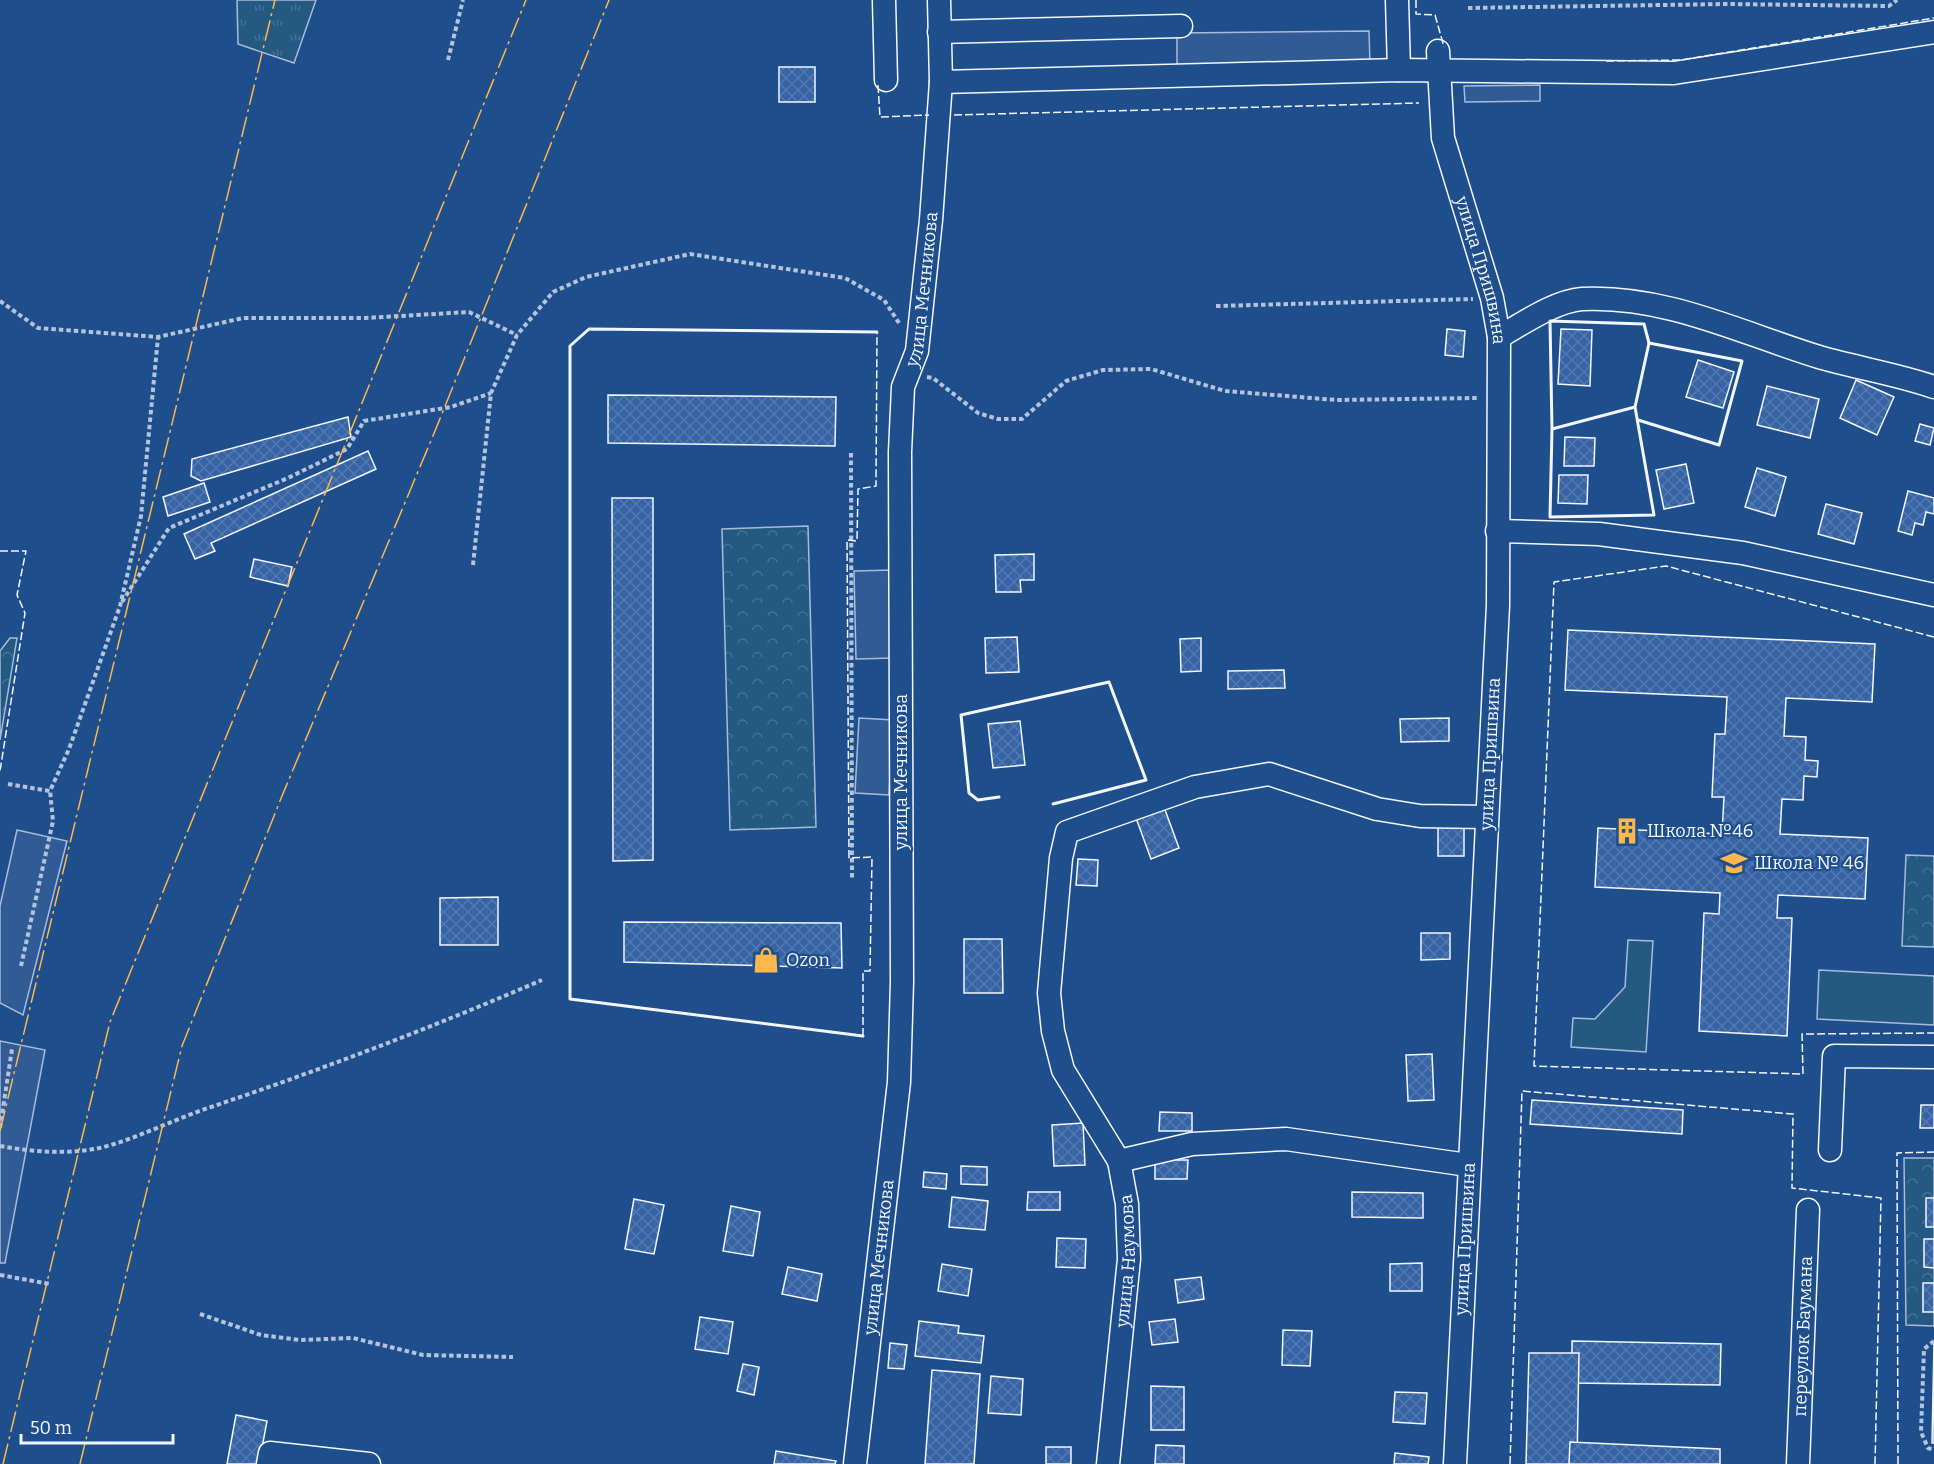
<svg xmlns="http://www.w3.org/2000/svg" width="1934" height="1464" font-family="Bitter,serif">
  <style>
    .grass { fill: url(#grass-tufts); stroke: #a8bbd7; stroke-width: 1.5 }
    .park { fill: url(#park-crowns); stroke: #a8bbd7; stroke-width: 1.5 }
    .pitch { fill: #245a82; stroke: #a8bbd7; stroke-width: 1.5 }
    .parking { fill: #305b95; stroke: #a8bbd7; stroke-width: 1.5 }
    .building { fill: url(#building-cross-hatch); stroke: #f2f6ff; stroke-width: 1.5 }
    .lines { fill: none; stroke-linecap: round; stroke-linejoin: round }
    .minor-casing { stroke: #f2f6ff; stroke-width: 25 }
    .path { stroke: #b3c4dc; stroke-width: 4; stroke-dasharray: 4.5 3; stroke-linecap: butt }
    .minor { stroke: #1f4e8c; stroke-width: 22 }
    .fence { stroke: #f2f6ff; stroke-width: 1.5; stroke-dasharray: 8 3; stroke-linecap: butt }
    .wall { stroke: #f2f6ff; stroke-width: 3 }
    .power { stroke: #ffb74d; stroke-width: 1.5; stroke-dasharray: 21 4.5 3 4.5; stroke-linecap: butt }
    .labels { text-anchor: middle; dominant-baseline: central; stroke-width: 4.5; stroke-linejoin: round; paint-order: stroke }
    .street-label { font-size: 18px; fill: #f2f6ff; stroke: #1f4e8c }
    .poi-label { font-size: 18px; fill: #f2f6ff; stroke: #1f4e8c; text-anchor: start }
  </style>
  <defs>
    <pattern id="grass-tufts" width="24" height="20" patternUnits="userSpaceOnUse" patternTransform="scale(1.5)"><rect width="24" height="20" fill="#245a82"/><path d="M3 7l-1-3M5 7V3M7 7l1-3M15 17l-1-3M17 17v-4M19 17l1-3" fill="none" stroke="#447295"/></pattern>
    <pattern id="park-crowns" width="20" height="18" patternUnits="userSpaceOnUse" patternTransform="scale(1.5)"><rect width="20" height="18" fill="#245a82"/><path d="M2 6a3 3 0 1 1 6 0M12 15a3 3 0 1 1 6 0" fill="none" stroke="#447295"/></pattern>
    <pattern id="building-cross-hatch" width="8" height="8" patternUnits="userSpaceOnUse" patternTransform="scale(1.5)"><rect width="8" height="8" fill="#3563a3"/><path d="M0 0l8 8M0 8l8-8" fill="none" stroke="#537ab1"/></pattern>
  </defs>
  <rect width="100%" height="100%" fill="#1f4e8c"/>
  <path class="grass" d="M237,0H316L294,63L238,44Z"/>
  <g class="park">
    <path d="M808,526L816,827L730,830L722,529Z"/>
    <path d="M10,638H17L0,740V651Z"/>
    <path d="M1906,855L1934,856V947L1902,946Z"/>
    <path d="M1904,1158H1934V1326L1906,1325Z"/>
  </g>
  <g class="pitch">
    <path d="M1628,940L1653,941L1646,1052L1571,1047L1573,1018L1595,1019L1625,987Z"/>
    <path d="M1819,970L1934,976V1025L1817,1019Z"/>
  </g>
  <g class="parking">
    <path d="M1369,31L1370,64L1177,66V33Z"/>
    <path d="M1540,85V101L1465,102L1464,86Z"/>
    <path d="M893,570L895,658L856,659L854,571Z"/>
    <path d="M859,718L893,720L889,795L855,793Z"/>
    <path d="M17,830L67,841L23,1015L0,1003V906Z"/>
    <path d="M0,1041L45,1050L5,1263H0Z"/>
  </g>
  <g class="building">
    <rect x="779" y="67" width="36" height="35"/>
    <path d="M1447,329L1465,331L1463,357L1445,355Z"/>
    <path d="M1561,329L1592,330L1590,386L1558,384Z"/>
    <path d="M1698,360L1734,372L1723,408L1686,397Z"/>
    <path d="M1856,380L1894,397L1877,435L1840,418Z"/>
    <path d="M1767,386L1819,399L1810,438L1757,425Z"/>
    <path d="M608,395L836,397L835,446L608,443Z"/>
    <path d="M348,417L351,437L201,481L191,476L192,459Z"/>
    <path d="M1920,424L1934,428L1930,445L1915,441Z"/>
    <path d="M1565,437L1595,438L1594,466H1564Z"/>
    <path d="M368,451L376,469L211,543L215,551L195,559L184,534Z"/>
    <path d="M1686,464L1694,503L1664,509L1656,470Z"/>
    <path d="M1757,468L1786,477L1775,516L1745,507Z"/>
    <path d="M1559,475H1588L1587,504L1558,503Z"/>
    <path d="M204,483L210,502L168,516L163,497Z"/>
    <path d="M1908,491L1934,498V514L1926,512L1923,525L1915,523L1912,535L1898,531Z"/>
    <path d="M612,498H653V860L613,861Z"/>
    <path d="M1826,504L1862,513L1854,544L1818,534Z"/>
    <path d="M1034,554V580H1020L1021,592H996L995,555Z"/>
    <path d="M254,559L292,567L288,586L250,577Z"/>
    <path d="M1568,630L1875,644L1872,702L1786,698L1784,736L1806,737L1805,760L1818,761L1817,777L1804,776L1803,800L1782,799L1780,834L1868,838L1865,899L1778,895L1777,918H1792L1787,1036L1699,1031L1704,913L1719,914L1720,893L1595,887L1598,828L1722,834L1724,797H1712L1715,734H1725L1727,697L1565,690Z"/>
    <path d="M1017,637L1019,672L986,673L985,638Z"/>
    <path d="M1201,638V671L1181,672L1180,639Z"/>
    <path d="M1284,670L1285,688L1228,689V671Z"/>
    <path d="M1449,718V741L1401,742L1400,719Z"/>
    <path d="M1020,721L1025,765L993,768L988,724Z"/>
    <path d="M1164,807L1179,848L1151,859L1136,818Z"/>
    <rect x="1438" y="825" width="26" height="31"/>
    <path d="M1078,859L1098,860L1097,886L1076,885Z"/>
    <path d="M498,897V945H440V898Z"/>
    <path d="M624,922L841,923L842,968L624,962Z"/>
    <path d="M1421,933H1450V959L1421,960Z"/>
    <path d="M964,939H1002L1003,993H964Z"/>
    <path d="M1432,1054L1434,1100L1408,1101L1406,1055Z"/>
    <path d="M1532,1100L1683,1110L1682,1134L1530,1124Z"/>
    <path d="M1921,1105H1934V1128H1920Z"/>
    <path d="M1160,1112L1192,1113V1131H1159Z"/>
    <path d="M1083,1123L1085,1165L1054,1166L1052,1125Z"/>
    <path d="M1155,1160H1188L1187,1179H1155Z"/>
    <path d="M961,1166L987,1167V1185L961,1184Z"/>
    <path d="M924,1172L947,1174L946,1189L923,1187Z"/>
    <path d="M1028,1192H1060V1210H1027Z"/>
    <path d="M1352,1192L1423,1193V1218L1352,1217Z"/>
    <path d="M952,1197L988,1201L985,1230L949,1227Z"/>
    <rect x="1926" y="1198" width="8" height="29"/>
    <path d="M634,1199L664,1205L654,1254L625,1249Z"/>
    <path d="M731,1206L760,1212L753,1256L723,1251Z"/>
    <path d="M1057,1238L1086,1239L1085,1268L1056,1267Z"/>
    <path d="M1924,1239H1934V1268L1924,1267Z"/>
    <path d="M1422,1263V1291H1390V1264Z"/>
    <path d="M942,1264L972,1269L968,1296L938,1291Z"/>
    <path d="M788,1267L822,1274L817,1301L782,1294Z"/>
    <path d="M1201,1277L1204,1299L1178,1303L1175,1280Z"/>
    <rect x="1923" y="1283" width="11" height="29"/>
    <path d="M700,1317L733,1322L728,1354L695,1349Z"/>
    <path d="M1175,1319L1178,1342L1152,1345L1149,1322Z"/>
    <path d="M919,1321L959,1326L958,1333L984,1336L981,1363L915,1356Z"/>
    <path d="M1283,1330L1312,1331L1310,1366L1282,1365Z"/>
    <path d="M1572,1341L1721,1344L1720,1385L1572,1383Z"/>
    <path d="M1934,1342V1443H1932Z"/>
    <path d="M890,1343L907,1345L904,1369L888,1368Z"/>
    <path d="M1529,1353H1579L1577,1464H1526Z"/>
    <path d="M743,1364L759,1367L754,1395L737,1391Z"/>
    <path d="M932,1370L980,1374L974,1464H925Z"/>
    <path d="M991,1376L1023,1379L1021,1415L988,1413Z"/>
    <path d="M1151,1386L1184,1387V1430H1151Z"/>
    <path d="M1395,1392L1427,1393L1425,1424L1393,1422Z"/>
    <path d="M236,1415L267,1421L259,1464H227Z"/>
    <path d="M1570,1442L1720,1449V1464H1569Z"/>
    <path d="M1156,1445L1184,1446V1464H1155Z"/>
    <rect x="1046" y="1447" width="25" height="17"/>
    <path d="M776,1451L836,1461L835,1464H774Z"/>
    <path d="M1395,1453L1429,1457L1428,1464H1394Z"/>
  </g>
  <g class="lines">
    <g class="minor-casing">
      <g id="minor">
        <path d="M884,0L886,80"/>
        <path d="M1397,0L1399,70"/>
        <path d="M939,32L1181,26"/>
        <path id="s1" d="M1438,51L1443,138L1492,298L1499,337L1498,605L1455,1464"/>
        <path d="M941,82L1399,70L1674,73L1934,32"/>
        <path d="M1499,337C1522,324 1555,301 1582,299C1666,295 1741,333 1819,357C1857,368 1896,374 1934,387"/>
        <path d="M1497,531L1599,534L1743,553L1934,595"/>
        <path d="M1830,1150L1834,1056L1934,1057"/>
        <path d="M1119,1161L1192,1144L1286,1139L1468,1165"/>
        <path d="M268,1464L270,1453L369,1464"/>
        <path id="s2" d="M855,1464L899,1082L902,982L900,452L903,387L917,351L931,220L941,82L939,0"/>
        <path id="s3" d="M1108,1464L1129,1259L1127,1204L1119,1161L1063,1070L1053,1031L1049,993L1061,858L1067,832L1195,787L1269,774L1377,809L1420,816L1487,817"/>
        <path id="s4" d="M1798,1464L1808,1210"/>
      </g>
    </g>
    <g class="path">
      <path d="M1468,8L1727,4L1889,6L1897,0"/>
      <path d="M448,60L463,0"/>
      <path d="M0,301L38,328L158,337L243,318H365L469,312L517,335"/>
      <path d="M1216,306L1473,299"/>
      <path d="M927,377L933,378L978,413L998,419H1022L1066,381L1103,370L1151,369L1225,391L1336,400L1478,398"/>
      <path d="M851,453L852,880"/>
      <path d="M473,565L491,393L517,335L553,292L586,277L690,254L845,278L884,300L899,323"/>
      <path d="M122,602L169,528L288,478L347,449L364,421L451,407L491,393"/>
      <path d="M8,784L50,791L69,749L120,606L141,516L158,337"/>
      <path d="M21,966L53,821L50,791"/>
      <path d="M0,1128L12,1049"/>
      <path d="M0,1146C34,1152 70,1155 104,1147C140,1137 175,1119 211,1107C323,1069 433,1027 542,980"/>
      <path d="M0,1275L50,1284"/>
      <path d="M200,1314L261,1335L300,1340L353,1338L423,1355L513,1357"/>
      <path d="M1934,1341L1924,1349L1921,1432L1928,1448L1934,1450"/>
    </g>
    <use href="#minor" class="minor"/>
    <g class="fence">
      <path d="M1416,0V14L1435,15L1444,47"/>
      <path d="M1606,61L1681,60L1934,18"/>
      <path d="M878,85L880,117L929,115"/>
      <path d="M954,115L1419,103"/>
      <path d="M0,551H26L17,595L25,613L0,771"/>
      <path d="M1934,637L1666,566L1554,582L1534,1066L1803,1074L1802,1034L1934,1033"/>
      <path d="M863,1036V971H870L872,857L849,858L847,540L857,541L858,489L876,486L877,332"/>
      <path d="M1510,1464L1522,1091L1793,1114L1792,1188L1881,1198L1875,1464"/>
      <path d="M1898,1464L1897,1153L1934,1152"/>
    </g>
    <g class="wall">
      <path d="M1638,420L1719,445L1742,361L1649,343"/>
      <path d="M1552,429L1635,407L1654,515L1550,517L1552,429L1550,321L1644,324L1649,343L1635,407"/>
      <path d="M999,797L978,800L969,793L961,715L1109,682L1146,780L1053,804"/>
      <path d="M863,1036L570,999V346L589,329L877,332"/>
    </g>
    <g class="power">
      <path d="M0,1131L275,0"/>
      <path d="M3,1464L110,1022L526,0"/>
      <path d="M80,1464L182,1046L282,796L435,431L609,0"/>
    </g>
  </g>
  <defs>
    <g id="building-bare" transform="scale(2.07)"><path d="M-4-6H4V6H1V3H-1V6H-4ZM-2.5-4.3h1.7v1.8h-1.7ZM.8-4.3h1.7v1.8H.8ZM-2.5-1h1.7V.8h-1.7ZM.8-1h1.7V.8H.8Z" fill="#ffb74d" stroke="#1f4e8c" stroke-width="2.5" paint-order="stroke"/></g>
    <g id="school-bare" transform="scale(2.07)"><path d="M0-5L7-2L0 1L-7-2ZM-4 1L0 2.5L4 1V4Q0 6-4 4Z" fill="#ffb74d" stroke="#1f4e8c" stroke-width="2.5" paint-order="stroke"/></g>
    <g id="shop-bare" transform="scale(2.07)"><path d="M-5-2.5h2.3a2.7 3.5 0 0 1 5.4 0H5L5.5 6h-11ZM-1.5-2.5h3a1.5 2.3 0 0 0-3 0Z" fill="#ffb74d" stroke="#1f4e8c" stroke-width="2.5" paint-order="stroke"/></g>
  </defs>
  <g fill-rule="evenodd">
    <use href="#building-bare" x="1627" y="831"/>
    <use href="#school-bare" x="1734" y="863"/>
    <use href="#shop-bare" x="766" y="960"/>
  </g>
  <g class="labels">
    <g class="street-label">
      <text stroke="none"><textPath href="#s1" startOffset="225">улица Пришвина</textPath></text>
      <text stroke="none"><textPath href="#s2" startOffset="1180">улица Мечникова</textPath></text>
      <text transform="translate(1490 754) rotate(-87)">улица Пришвина</text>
      <text transform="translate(901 772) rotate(-90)">улица Мечникова</text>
      <text transform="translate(1465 1239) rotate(-87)">улица Пришвина</text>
      <text stroke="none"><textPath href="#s2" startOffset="208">улица Мечникова</textPath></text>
      <text stroke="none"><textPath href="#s3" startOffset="204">улица Наумова</textPath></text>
      <text stroke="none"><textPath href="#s4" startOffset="128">переулок Баумана</textPath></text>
    </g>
    <g class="poi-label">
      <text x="1647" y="831">Школа №46</text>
      <text x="1754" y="863">Школа № 46</text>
      <text x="786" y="960">Ozon</text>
    </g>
  </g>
  <path d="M21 1434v9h152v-9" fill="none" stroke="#f2f6ff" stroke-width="3"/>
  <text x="30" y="1434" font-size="18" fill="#f2f6ff" stroke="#1f4e8c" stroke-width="4.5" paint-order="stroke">50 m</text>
</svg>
